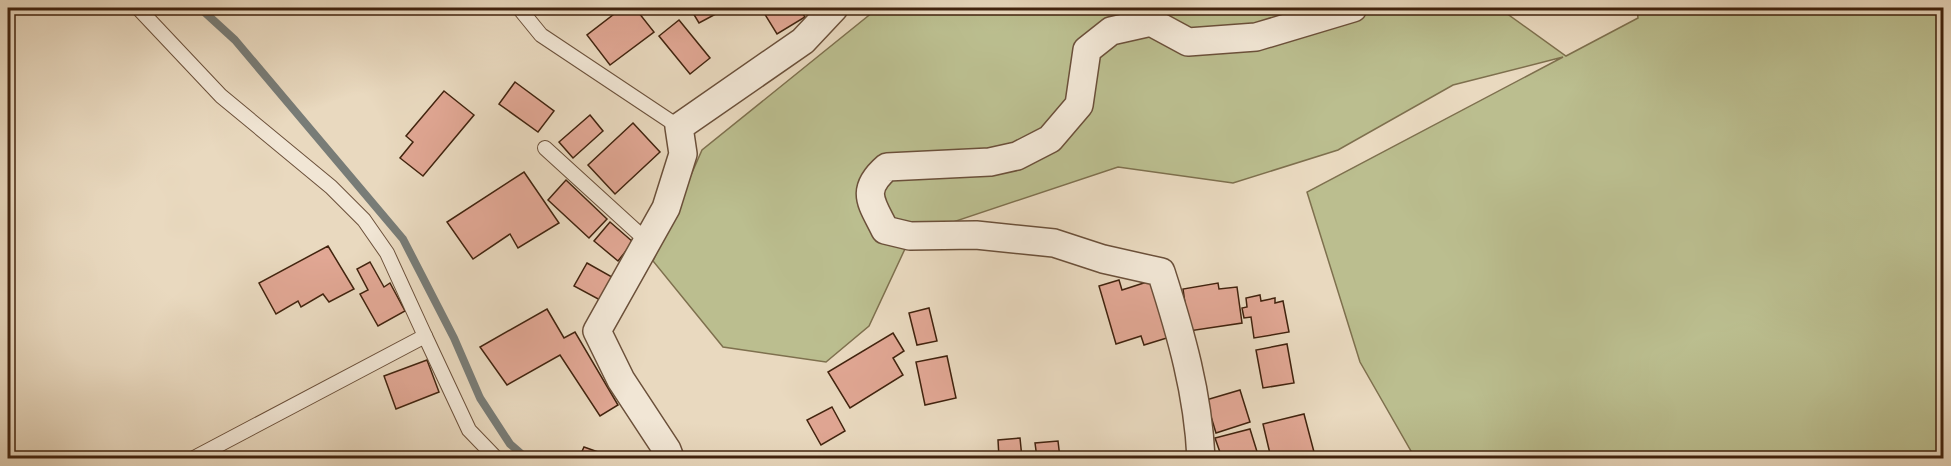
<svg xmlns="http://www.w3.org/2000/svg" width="1951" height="466" font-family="'Libre Caslon Text',serif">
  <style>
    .green { fill: #bbbe8f; stroke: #7e704e; stroke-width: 1.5 }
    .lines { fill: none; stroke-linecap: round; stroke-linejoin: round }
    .stream { stroke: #787c77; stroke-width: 8 }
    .building { fill: #e1a794; stroke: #41230e; stroke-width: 1.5 }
    .service-casing { stroke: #6b503a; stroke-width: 16 }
    .minor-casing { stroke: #6b503a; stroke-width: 30 }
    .service { stroke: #f1e6d5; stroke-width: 14 }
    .minor { stroke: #f1e6d5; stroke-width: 27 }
  </style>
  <rect width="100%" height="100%" fill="#e9d9bf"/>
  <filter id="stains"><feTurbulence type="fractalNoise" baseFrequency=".00333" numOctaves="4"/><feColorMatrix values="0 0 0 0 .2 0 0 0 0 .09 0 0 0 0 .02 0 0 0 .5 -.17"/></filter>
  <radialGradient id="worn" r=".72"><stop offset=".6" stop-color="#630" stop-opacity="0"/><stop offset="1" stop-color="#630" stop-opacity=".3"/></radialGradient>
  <path class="green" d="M878,8H1499L1566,56L1638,18L1637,8H1943V458H1415L1360,362L1307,192L1563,57L1453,85L1338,150L1233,183L1118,167L911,236L869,326L826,362L723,347L653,261L702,150Z"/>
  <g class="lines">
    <path class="stream" d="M200,8L235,40L403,239L454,338L480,398L510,444L526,458"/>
  </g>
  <g class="building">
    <path d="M622,8H635L654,32L610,65L587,35Z"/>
    <path d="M690,8H727L699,23Z"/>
    <path d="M761,8H799L805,17L777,34Z"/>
    <path d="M679,20L710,58L690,74L659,36Z"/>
    <path d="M515,82L554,111L538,132L499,104Z"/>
    <path d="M444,91L474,115L423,176L400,158L413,142L406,136Z"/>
    <path d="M590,115L603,131L573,158L559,142Z"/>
    <path d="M633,123L660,152L615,194L588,165Z"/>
    <path d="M524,172L559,223L518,248L510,234L473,259L447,222Z"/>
    <path d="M566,180L607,219L589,238L548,200Z"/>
    <path d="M610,222L633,242L618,261L594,241Z"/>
    <path d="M328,246L354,289L329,302L323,294L301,307L298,301L276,314L259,283Z"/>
    <path d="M370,262L384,287L390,283L405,311L378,326L360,294L368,290L357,269Z"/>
    <path d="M587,263L612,277L600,300L574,286Z"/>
    <path d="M1119,280L1122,290L1153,280L1170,337L1144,345L1141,336L1116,344L1099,286Z"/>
    <path d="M1218,283L1219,289L1237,287L1242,323L1189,331L1183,289Z"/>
    <path d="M1260,295L1261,301L1275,298V303L1283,301L1289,332L1254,338L1251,317L1244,318L1242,308L1247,307L1246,298Z"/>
    <path d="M929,308L937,341L917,345L909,313Z"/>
    <path d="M547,309L564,338L575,332L618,405L600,416L560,355L507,385L480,347Z"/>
    <path d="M893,333L904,351L893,358L903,375L850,408L828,372Z"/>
    <path d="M1287,344L1294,383L1263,388L1256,350Z"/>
    <path d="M947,356L956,398L925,405L916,362Z"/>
    <path d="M427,360L439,392L396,409L384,376Z"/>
    <path d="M1240,390L1250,422L1216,433L1206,400Z"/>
    <path d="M832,407L845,431L821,445L807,420Z"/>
    <path d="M1304,414L1314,452L1286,458H1271L1263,424Z"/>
    <path d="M1250,429L1259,458H1222L1215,438Z"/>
    <path d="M1020,438L1022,458H999L998,440Z"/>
    <path d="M1058,441L1060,458H1037L1035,443Z"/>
    <path d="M584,447L615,458H579Z"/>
  </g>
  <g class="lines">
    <g class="service-casing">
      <g id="service">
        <path d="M138,8L221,96L331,187L364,220L387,253L425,336"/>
        <path d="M519,8L541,35L679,127"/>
        <path d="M545,148L647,241"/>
        <path d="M194,458L425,336L469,430L496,458"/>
      </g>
    </g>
    <g class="minor-casing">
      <g id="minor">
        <path d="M670,458L667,450L621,380L597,331L666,208L683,154L679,127L803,41L834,8"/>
        <path d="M1201,458C1198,393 1181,334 1161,272L1103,259L1054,243L976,235L910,236L885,230C872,203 859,191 887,167L990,162L1017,156L1050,139L1079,105L1087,50L1111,31L1151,22L1188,42L1256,37L1353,8"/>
      </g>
    </g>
    <use href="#service" class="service"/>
    <use href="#minor" class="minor"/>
  </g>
  <rect width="1951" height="466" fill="none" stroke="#e9d9bf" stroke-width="30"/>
  <rect x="9" y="9" width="1933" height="448" fill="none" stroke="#41230e" stroke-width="3"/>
  <rect x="15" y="15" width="1921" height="436" fill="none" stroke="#41230e" stroke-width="1.5"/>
  <rect width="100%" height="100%" filter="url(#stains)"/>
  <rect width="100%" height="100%" fill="url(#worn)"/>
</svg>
